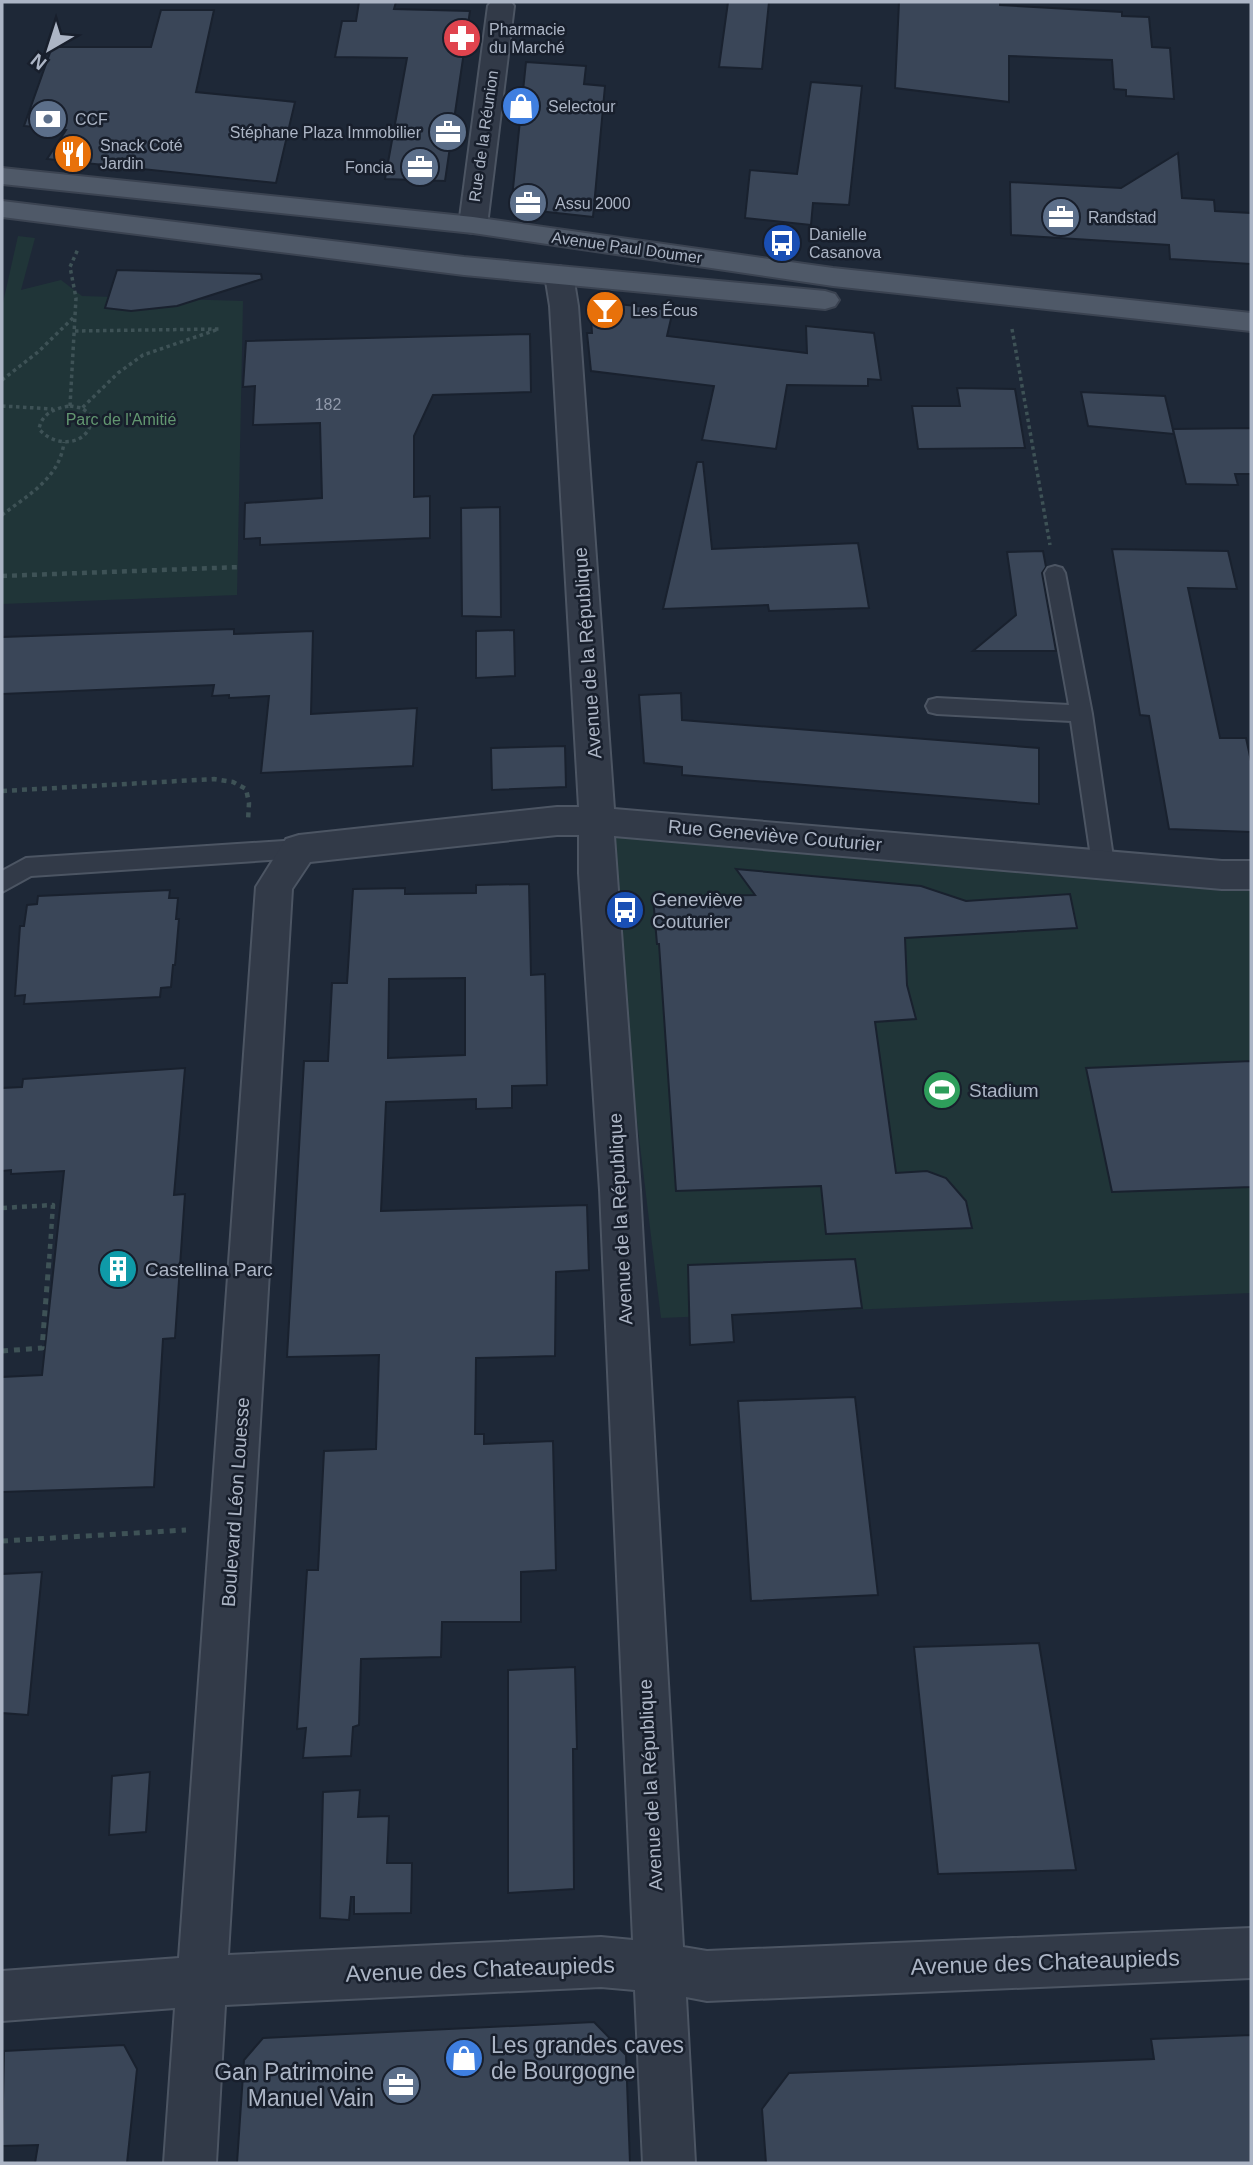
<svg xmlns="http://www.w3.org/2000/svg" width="1253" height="2165" font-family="Helvetica,sans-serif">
<rect width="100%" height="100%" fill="#1e2837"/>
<g fill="#203538">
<path d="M18,236l17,2 -14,52 40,-10 21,16 161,5 -6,294 -235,9v-297z"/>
<path d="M615,836l608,51 28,-1v407l-590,25 -56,-460 3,-13z"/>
</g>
<g fill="#3a4658" stroke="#19212e" stroke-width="2" fill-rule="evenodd">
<path d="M359,2h37l-2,7 76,2 -25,170 -60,-2 22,-121 -72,-1 7,-36h14z"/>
<path d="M728,2h41l-7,67 -43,-2z"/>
<path d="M899,2h101v3l122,7v4l27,1 3,30 18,1 4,51 -48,-3v-6l-12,-1 -2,-29 -55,-2 -48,-2v46l-114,-14z"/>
<path d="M161,10h53l-18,82 99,10 -19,81 -229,-24 19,-29 -42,-4 28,-79h99z"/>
<path d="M526,62l60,4 -2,18 21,2 -12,131 -82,-9z"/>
<path d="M811,82l51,4 -13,119 -36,-2 -2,22 -66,-7 5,-48 47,4z"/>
<path d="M1178,153l4,45 32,2 1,11 36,2v51l-81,-5 -1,-14 -158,-10 -1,-53 111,6z"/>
<path d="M117,270l144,4 1,5 -85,27 -46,5 -26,-3z"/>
<path d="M590,301l83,9 -6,26 140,17 -1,-27 68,7 7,47 -13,-1v7l-81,-1 -11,64 -74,-9 12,-54 -123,-15 -4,-38h5z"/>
<path d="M530,334l1,58 -98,3 -19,41v61l16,-1v42l-170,7v-7l-16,1 1,-36 77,-5 -2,-75 -67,2 2,-39 -12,1 3,-46z"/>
<path d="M957,388l58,1 10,59 -107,1 -6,-43h48z"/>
<path d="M1081,392l84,4 9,38 -86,-8z"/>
<path d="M1251,428v46h-16l3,11 -52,-1 -13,-55z"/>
<path d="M697,462h6l9,87 146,-6 11,65 -100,3 -1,-6 -105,4z"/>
<path d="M500,507l1,110 -39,-1 -1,-108z"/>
<path d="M1112,549l116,2 9,38 -49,-1 32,150h26l5,23v71l-82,-3 -20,-113 -9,-1z"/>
<path d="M1043,551l3,16 -4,6 14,78h-83l43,-36 -9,-63z"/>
<path d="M234,629v5l79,-3 -2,83 106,-6 -4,58 -152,7 8,-77 -40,2v-3l-17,1 2,-11 -212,9v-57z"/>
<path d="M514,630l1,46 -39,2v-47z"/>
<path d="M681,693l1,27 357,28v56l-357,-29v-8l-38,-4 -5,-68z"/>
<path d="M565,746l1,41 -74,3 -1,-42z"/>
<path d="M736,869l185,17 45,15 104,-7 7,34 -172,10 2,47 9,34 -41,3 21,151 31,-2 19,7 20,23 6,27 -146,6 -5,-48 -145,5 -17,-247h-2l-4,-47 102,-2z"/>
<path d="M529,884l2,91 14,-1 2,111 -35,1v22l-36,1v-10l-90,3 -5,109 206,-6 2,65 -33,2 -1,84 -79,2 -1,76h9v10l69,-3 3,129 -35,2v50h-79l-1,35 -80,2 -2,66 -6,2 -2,29 -48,2 3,-30 -9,1 10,-159h11l6,-119 52,-2 3,-94 -92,2 17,-296h24l4,-78h15l6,-94 52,-1v6l71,-1v-8zM465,978v77l-77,3 1,-79z"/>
<path d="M170,890l-1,8h9l-2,21h3l-4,46h-2l-2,22 -10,1 -1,9 -136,7 1,-9 -10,1 5,-70h4l3,-21 10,-1 1,-8z"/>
<path d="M1251,1061v126l-139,5 -26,-124z"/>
<path d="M185,1068l-11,127 11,-1 -10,144 -12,1 -9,148 -152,5v-115l40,-2 22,-204 -53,3v-4l-9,1v-83l20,-1 1,-8z"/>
<path d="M855,1259l7,49 -130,7 2,27 -44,3 -2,-80z"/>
<path d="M855,1397l23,198 -127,6 -13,-200z"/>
<path d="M42,1572l-14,143 -26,-2v-139z"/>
<path d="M1039,1643l37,227 -138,4 -24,-227z"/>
<path d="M575,1667l2,82h-4l1,140 -66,4v-223z"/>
<path d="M150,1772l-4,60 -37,3 3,-59z"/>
<path d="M360,1790l-2,27 31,-1 -2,47h25l-1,50 -57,1v-17h-3l-2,23 -29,-2 3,-126z"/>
<path d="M594,2022l32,33 4,108h-393l7,-103 19,-22z"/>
<path d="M1251,2035v128h-485l-4,-54 27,-36 365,-14 -3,-20z"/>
<path d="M124,2045l13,24 -10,94h-92l3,-18 -36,1 2,-95z"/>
</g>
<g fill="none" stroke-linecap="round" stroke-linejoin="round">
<defs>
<g id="lane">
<path d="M1055,566l7,2 3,5 27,141 22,150 -3,6 -8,3 -8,-3 -3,-6 -21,-143 -134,-7 -8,-2 -3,-6 3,-6 8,-2 132,7 -24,-132 3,-5z"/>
<path d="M299,840l8,3 3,6 -3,6 -8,3 -268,18 -29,16v-21l24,-13z"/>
</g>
<g id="street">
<path d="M491,2h20l3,4 -27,219 -4,6 -10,2 -10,-2 -4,-6 29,-219z"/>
<path d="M559,266l10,3 4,6 5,31 36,503 608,52h29v28h-29l-608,-53 26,354 43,757 24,4 544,-23v50l-544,23 -21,-4 9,166h-52l-8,-173 -34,-3 -376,18 -9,158h-52l11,-155 -173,13v-50l177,-13 77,-1071 30,-48 13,-4 258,-28h22l-29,-501 -5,-31 4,-6zM557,835h22v38l21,317 33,750 -32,-3 -373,18 64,-1066 18,-27z"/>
</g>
<g id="primary">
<path d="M2,168l471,49 360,51 418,45v18l-418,-45 -360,-53 -471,-49z"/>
<path d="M2,201l462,56 361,34 10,3 4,6 -4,6 -10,3 -361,-34 -462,-58z"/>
</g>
</defs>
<use href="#lane" stroke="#4c5563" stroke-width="4"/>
<use href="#street" stroke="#4c5563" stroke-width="4"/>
<use href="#primary" stroke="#3b4351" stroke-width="4"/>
<g stroke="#3e5256" stroke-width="3.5" stroke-dasharray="3.5 3.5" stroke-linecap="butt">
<path d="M1012,329l38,216"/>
<path d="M75,331l144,-2 -76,26 -25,18 -36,35"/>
<path d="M2,380l36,-28 37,-36"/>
<path d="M2,406l51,3"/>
<path d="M70,406l6,-108 -6,-31 8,-18"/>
<path d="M70,406l12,2 10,8c-1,30 -36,33 -53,13 3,-16 16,-21 31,-23z"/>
<path d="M2,515c26,-20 58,-37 62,-73"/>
</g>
<g stroke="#3e5256" stroke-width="4.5" stroke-dasharray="5 5" stroke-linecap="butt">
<path d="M2,576l239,-9"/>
<path d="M2,791l212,-12 19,3 13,7 3,14 -1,18"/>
<path d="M2,1208l51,-3 -4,57"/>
</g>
<g stroke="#3e5256" stroke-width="5" stroke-dasharray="6 6" stroke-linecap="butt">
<path d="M2,1351l40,-3 7,-88"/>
<path d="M2,1541l184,-11"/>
</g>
<use href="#lane" fill="#323a48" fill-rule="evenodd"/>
<use href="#street" fill="#323a48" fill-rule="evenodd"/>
<use href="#primary" fill="#4f5968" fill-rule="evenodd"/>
</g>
<defs>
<symbol id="pharmacy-disc" viewBox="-11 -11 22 22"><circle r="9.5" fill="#e0444e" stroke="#181f2c"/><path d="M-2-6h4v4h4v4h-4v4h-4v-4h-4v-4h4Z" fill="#fff"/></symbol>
<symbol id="shop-disc" viewBox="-11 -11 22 22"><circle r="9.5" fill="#3f7fe0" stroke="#181f2c"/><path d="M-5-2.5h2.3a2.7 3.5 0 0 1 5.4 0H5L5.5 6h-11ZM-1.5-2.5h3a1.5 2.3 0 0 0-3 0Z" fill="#fff"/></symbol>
<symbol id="bank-disc" viewBox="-11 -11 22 22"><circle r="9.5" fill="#5c6f8a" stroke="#181f2c"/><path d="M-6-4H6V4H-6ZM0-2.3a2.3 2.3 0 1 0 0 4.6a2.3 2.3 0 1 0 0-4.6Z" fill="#fff"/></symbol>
<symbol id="office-disc" viewBox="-11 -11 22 22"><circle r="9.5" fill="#5c6f8a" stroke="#181f2c"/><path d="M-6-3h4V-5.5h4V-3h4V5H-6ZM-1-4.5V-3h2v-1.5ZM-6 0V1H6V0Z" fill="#fff"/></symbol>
<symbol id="restaurant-disc" viewBox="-11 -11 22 22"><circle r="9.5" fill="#e8710a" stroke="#181f2c"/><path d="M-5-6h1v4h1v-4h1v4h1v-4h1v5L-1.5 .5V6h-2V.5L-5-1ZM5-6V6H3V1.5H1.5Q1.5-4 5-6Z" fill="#fff"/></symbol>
<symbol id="bus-disc" viewBox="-11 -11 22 22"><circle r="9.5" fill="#1a4fb4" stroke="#181f2c"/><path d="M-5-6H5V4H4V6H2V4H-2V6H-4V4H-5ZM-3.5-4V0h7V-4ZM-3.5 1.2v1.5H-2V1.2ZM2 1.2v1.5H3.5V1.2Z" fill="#fff"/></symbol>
<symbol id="bar-disc" viewBox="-11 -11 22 22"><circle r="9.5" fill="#e8710a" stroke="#181f2c"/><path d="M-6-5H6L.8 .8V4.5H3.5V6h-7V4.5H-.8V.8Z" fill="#fff"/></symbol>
<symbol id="stadium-disc" viewBox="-11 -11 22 22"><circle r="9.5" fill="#2e9e5b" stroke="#181f2c"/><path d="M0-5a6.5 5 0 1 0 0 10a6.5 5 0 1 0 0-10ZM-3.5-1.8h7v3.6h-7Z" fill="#fff"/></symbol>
<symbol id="building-disc" viewBox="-11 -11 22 22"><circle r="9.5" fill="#0f9aa8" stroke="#181f2c"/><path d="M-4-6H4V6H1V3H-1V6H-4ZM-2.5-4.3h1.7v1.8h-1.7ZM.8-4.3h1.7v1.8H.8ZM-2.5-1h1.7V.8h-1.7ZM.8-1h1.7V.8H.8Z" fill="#fff"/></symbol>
</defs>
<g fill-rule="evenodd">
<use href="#pharmacy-disc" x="440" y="16" width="44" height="44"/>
<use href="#shop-disc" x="499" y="84" width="44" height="44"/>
<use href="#bank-disc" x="26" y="97" width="44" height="44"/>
<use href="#office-disc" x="426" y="110" width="44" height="44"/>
<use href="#restaurant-disc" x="51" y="132" width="44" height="44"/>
<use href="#office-disc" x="398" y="145" width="44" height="44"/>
<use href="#office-disc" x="506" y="181" width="44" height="44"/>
<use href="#office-disc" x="1039" y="195" width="44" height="44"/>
<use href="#bus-disc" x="760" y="221" width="44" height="44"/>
<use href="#bar-disc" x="583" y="288" width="44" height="44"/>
<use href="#bus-disc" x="603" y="888" width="44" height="44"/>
<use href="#stadium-disc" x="920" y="1068" width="44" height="44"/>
<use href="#building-disc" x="96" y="1247" width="44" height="44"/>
<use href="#shop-disc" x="442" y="2036" width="44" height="44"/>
<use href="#office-disc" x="379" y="2063" width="44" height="44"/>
</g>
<g text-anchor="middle" stroke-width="5" stroke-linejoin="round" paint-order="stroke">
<g font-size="16" fill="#acb5c5" stroke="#181f2c" text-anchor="start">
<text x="489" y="35">Pharmacie<tspan x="489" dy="18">du Marché</tspan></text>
<text x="548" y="112">Selectour</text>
<text x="75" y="125">CCF</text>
<text x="421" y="138" text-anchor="end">Stéphane Plaza Immobilier</text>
<text x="100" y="151">Snack Coté<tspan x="100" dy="18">Jardin</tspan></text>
<text x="393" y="173" text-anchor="end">Foncia</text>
<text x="555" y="209">Assu 2000</text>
<text x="1088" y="223">Randstad</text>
<text x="809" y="240">Danielle<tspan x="809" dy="18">Casanova</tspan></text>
<text x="632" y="316">Les Écus</text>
</g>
<g font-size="16" fill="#acb5c5" stroke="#181f2c">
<text transform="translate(483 136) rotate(-82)" y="6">Rue de la Réunion</text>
<text transform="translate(627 247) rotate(8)" y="6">Avenue Paul Doumer</text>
</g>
<g font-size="16" fill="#9099aa">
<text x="328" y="410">182</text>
</g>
<g font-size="16" fill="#629670" stroke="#181f2c">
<text x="121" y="425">Parc de l'Amitié</text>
</g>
<g font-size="19" fill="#acb5c5" stroke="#181f2c">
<text transform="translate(587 653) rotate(-94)" y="7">Avenue de la République</text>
<text transform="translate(775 835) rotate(5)" y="7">Rue Geneviève Couturier</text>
<text transform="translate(620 1219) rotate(-93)" y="7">Avenue de la République</text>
<text transform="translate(235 1502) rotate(-86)" y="7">Boulevard Léon Louesse</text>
<text transform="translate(650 1785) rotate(-93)" y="7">Avenue de la République</text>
</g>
<g font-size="19" fill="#acb5c5" stroke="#181f2c" text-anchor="start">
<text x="652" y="906">Geneviève<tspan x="652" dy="22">Couturier</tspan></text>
<text x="969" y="1097">Stadium</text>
<text x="145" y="1276">Castellina Parc</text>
</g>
<g font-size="23" fill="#acb5c5" stroke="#181f2c">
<text transform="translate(1045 1962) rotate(-2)" y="8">Avenue des Chateaupieds</text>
<text transform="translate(480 1969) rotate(-2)" y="8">Avenue des Chateaupieds</text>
</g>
<g font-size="23" fill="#acb5c5" stroke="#181f2c" text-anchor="start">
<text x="491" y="2053">Les grandes caves<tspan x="491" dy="26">de Bourgogne</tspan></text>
<text x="374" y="2080" text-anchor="end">Gan Patrimoine<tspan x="374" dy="26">Manuel Vain</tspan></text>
</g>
</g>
<rect width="1253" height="2165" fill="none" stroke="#acb5c5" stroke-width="7"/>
<g transform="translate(49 49) rotate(219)" stroke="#181f2c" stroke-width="5" paint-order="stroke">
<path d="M0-5L12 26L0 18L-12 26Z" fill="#acb5c5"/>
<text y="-10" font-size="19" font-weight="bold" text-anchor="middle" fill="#acb5c5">N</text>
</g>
</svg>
